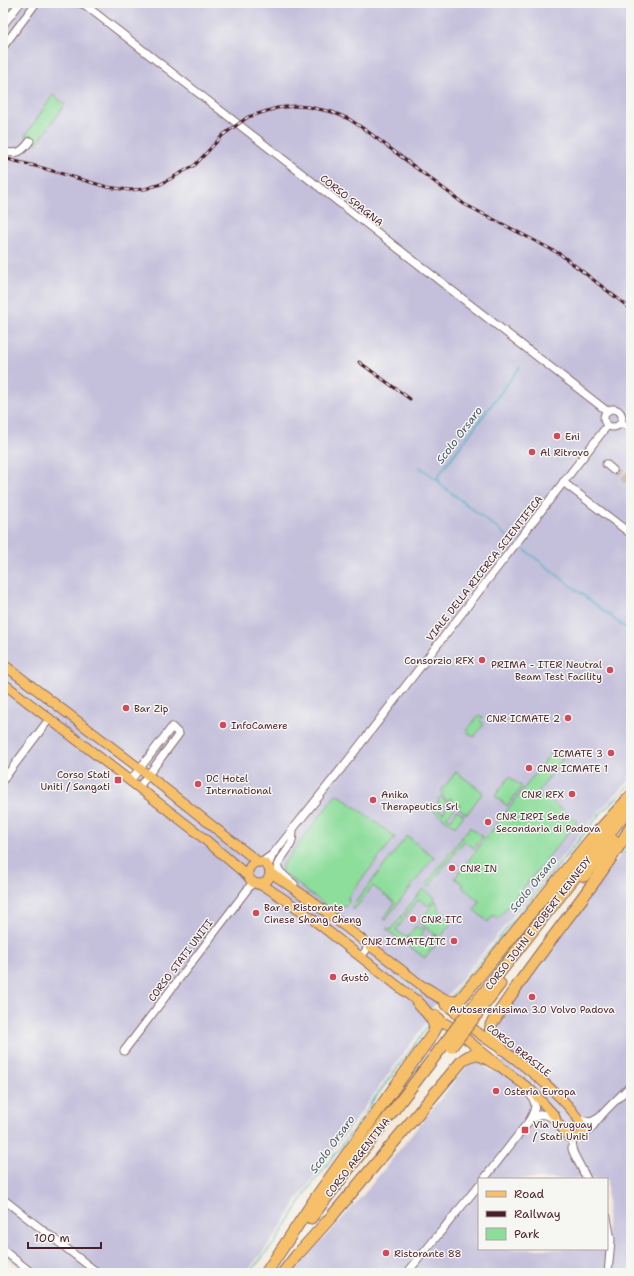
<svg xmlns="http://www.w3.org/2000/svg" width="634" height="1276" font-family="'Shantell Sans',sans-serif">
<rect width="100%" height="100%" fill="#f6f6f2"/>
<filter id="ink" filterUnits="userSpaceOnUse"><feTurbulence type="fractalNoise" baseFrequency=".025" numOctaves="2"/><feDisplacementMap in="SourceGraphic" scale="8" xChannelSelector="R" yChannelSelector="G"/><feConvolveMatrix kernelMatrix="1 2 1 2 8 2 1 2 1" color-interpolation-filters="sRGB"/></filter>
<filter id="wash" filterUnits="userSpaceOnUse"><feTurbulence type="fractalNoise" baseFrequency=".012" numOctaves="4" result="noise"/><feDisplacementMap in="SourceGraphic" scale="16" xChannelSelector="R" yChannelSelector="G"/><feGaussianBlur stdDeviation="0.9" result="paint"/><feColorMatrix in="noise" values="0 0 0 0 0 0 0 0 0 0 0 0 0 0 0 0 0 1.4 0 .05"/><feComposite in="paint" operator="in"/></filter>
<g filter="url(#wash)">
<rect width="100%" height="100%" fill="#f5eada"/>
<g fill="#c4c0db" fill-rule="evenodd">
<path d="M3,3h628v776l-35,36 -146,178 -16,12 -8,13 2,2 -130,179 -23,38 -29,36h-228l4,-4 -19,-16z"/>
<path d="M631,840v433h-336l12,-18 25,-25 32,-36 105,-131 2,2 7,-4 14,11 4,-3 14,-18 -13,-12 -2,-12zM479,1179h128v70h-128z"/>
</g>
<g fill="#8ddd9b" stroke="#6c7e63">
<path d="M53,95l12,9 -28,40 -12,-8z"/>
<path d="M479,715l4,3 -3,3 4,3 -10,13 -8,-6z"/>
<path d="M556,752l5,4 1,4 -26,35 3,3 3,-4 35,28 -79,97 -5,-4 -5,7 -14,-12 6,-8 -18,-15 2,-2 -9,-7 96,-125 2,2z"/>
<path d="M456,772l27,20 -16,22 -9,-6 2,-2 -1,-2 -2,3 -7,-5 2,-3 -2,-1 -2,3 -7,-6 2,-2 -2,-2z"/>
<path d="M509,777l13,10 -15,19 -12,-10z"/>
<path d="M336,795l1,1 2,-1 56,42 -47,60 1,5 -4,5 -1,-1 -6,9 -56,-43v-6z"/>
<path d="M440,797l7,5 -2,3 -1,-1 -5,7 4,2 6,-10 6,5 -8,9 4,3 6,-10 7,5 -9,12 -24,-19 2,-2 2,1 4,-6 -1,-1z"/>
<path d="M470,827l13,10 -9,11 -10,-7 -35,46 -3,-2z"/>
<path d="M407,836l27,21 -49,63 -2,-1 12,-16 -22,-17 -19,24 -3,-2z"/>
<path d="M423,889l12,9 -6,8 -10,-7 -11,14 -3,-2z"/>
<path d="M436,900l2,10 14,12 -12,16 -21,-16z"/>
<path d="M404,913l3,2 -11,15 11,8 9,-12 4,3 2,-2 3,2 -4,6 8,6 5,-6 5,6 -14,17 -39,-29 2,-1 3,2z"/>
</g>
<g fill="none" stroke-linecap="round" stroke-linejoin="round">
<g stroke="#45b3c1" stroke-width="1.5">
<path d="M420,467l19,14"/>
<path d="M507,536l-67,-52 -2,-8 82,-109"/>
<path d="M525,550l106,82"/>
<path d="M451,997l149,-183 31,-30"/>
<path d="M249,1273l28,-33 32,-52 53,-69 9,-16 58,-78"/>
</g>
</g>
</g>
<g filter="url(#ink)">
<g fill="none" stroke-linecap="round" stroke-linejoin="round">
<path stroke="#d3c1b7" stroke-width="7" stroke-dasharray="7 3.5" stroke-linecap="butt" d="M613,470l18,14"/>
<defs>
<g id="minor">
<path d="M79,3l6,2 522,406"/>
<path d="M3,25l17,-22"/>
<path d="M3,47l33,-44"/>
<path d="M3,152c15,2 18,1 27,-11"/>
<circle cx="613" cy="418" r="9"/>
<path d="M621,423l10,5"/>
<path d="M606,464l7,6"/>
<path d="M563,482l68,52"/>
<path d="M3,780l47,-62"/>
<path d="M130,781l42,-54 7,7 -40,53"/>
<path d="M293,828c0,5 0,12 -2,16 -13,23 -23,19 3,40"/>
<path d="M262,862l11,-8"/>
<path d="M268,866l5,-12 76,-95 258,-333"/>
<path d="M361,957l8,-11"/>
<path d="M124,1051l129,-169"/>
<path d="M531,1120l10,-6 8,2 6,4"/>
<path d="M579,1120l12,2 9,-5"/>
<path d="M580,1136c10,-3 14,-12 20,-19 9,-11 21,-21 31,-32"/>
<path d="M573,1139l-1,10 2,5 13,25"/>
<path d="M484,1179l45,-58c7,-12 9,-18 -1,-29"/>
<path d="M3,1199l95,74"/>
<path d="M607,1217l4,23 -3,33"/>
<path d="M3,1250l29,23"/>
<path d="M407,1273l72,-88"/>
</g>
<g id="major">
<path d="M3,664l136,104 118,93"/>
<path d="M3,683l192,148 53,45"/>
<circle cx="259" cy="873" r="11"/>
<path d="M270,872l43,30 112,86 4,4"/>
<path d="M258,884l11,5 37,25 116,91"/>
<path d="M436,1015l5,6 11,6 46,38 33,25 23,25 3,7 12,15 4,2 7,-3 3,-3c0,-24 -62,-69 -81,-84 -14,-8 -28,-19 -41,-30 -7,-6 -6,-11 -16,-14"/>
</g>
<g id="highway">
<path d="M584,876l29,-36"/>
<path d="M425,988c11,6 20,15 33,14"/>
<path d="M417,1001c7,11 16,14 18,28"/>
<path d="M450,1007l8,-5 134,-164 39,-42"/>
<path d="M467,1014l159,-202"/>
<path d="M473,1019l27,-35"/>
<path d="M502,1049l-12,-15 1,-9c43,-69 98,-129 140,-198"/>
<path d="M311,1218l134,-175"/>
<path d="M266,1273l51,-77 115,-161 5,-9 2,-7"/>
<path d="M283,1273l13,-17 36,-40 130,-155c14,-13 22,-3 36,4"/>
</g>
</defs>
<use href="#minor" stroke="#866668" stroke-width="9"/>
<use href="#major" stroke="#866668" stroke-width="11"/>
<use href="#highway" stroke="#866668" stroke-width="13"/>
<use href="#minor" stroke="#fff" stroke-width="7"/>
<use href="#major" stroke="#f6c06b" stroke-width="9"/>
<use href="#highway" stroke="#f6c06b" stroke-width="11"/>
<defs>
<g id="rail">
<path d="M3,158l36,9 68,20 22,3 16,-1 16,-5 34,-19 28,-30 25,-18 29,-9 18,-2 14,1 23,5 17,7 18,12 97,73 96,50 71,55"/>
<path d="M359,362l51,37"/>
</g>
</defs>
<use href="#rail" stroke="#4a1f2b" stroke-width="3"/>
<use href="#rail" stroke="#f6f6f2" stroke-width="1.5" stroke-dasharray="4.5" stroke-linecap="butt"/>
<defs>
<g id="highway-bridge">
<path d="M445,1043l22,-29"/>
<path d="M451,1047l22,-28"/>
</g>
</defs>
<use href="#highway-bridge" stroke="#866668" stroke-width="13" stroke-linecap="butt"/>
<use href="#highway-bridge" stroke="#f6c06b" stroke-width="11"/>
</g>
</g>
<g fill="#d1495b" stroke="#f6f6f2" stroke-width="1.5">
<circle cx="557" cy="436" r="4"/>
<circle cx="532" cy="452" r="4"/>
<circle cx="482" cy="660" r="4"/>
<circle cx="610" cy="670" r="4"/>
<circle cx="126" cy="708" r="4"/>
<circle cx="568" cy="718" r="4"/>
<circle cx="223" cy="725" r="4"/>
<circle cx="611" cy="753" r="4"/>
<circle cx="529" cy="768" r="4"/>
<rect x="114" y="776" width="8" height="8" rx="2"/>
<circle cx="198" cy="784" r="4"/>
<circle cx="572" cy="794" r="4"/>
<circle cx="373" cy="800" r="4"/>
<circle cx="488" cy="822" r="4"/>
<circle cx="452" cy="868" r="4"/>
<circle cx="256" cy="913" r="4"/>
<circle cx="413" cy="919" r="4"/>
<circle cx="454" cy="941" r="4"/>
<circle cx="333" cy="977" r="4"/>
<circle cx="532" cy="997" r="4"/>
<circle cx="496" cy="1091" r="4"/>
<rect x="521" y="1126" width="8" height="8" rx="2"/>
<circle cx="386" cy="1253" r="4"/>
</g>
<g text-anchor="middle" stroke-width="3" stroke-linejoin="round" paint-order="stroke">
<g font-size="10" fill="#4a1f2b" stroke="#f6f6f2">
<text transform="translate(352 200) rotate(38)" y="4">CORSO SPAGNA</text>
<text transform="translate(484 568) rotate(-52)" y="4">VIALE DELLA RICERCA SCIENTIFICA</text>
<text transform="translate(538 923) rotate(-52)" y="4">CORSO JOHN E ROBERT KENNEDY</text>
<text transform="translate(180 960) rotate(-53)" y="4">CORSO STATI UNITI</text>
<text transform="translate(519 1050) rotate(38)" y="4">CORSO BRASILE</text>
<text transform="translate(357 1157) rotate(-52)" y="4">CORSO ARGENTINA</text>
</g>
<g font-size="10" fill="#4a1f2b" stroke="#f6f6f2" text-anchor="start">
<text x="565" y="440">Eni</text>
<text x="540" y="456">Al Ritrovo</text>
<text x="474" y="664" text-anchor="end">Consorzio RFX</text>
<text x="602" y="668" text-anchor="end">PRIMA - ITER Neutral<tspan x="602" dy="12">Beam Test Facility</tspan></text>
<text x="134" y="712">Bar Zip</text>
<text x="560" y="722" text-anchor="end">CNR ICMATE 2</text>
<text x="231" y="729">InfoCamere</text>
<text x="603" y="757" text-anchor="end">ICMATE 3</text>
<text x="537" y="772">CNR ICMATE 1</text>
<text x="110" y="778" text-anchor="end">Corso Stati<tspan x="110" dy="12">Uniti / Sangati</tspan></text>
<text x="206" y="782">DC Hotel<tspan x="206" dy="12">International</tspan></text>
<text x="381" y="798">Anika<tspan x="381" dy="12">Therapeutics Srl</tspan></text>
<text x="564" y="798" text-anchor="end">CNR RFX</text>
<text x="496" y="820">CNR IRPI Sede<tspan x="496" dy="12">Secondaria di Padova</tspan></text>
<text x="460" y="872">CNR IN</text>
<text x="264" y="911">Bar e Ristorante<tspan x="264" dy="12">Cinese Shang Cheng</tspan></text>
<text x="421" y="923">CNR ITC</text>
<text x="446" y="945" text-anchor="end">CNR ICMATE/ITC</text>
<text x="341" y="981">Gustò</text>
<text x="532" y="1013" text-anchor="middle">Autoserenissima 3.0 Volvo Padova</text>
<text x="504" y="1095">Osteria Europa</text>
<text x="533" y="1128">Via Uruguay<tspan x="533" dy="12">/ Stati Uniti</tspan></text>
<text x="394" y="1257">Ristorante 88</text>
</g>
<g font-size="11" font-style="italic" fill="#485a67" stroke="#f6f6f2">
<text transform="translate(459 435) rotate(-53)" y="4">Scolo Orsaro</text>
<text transform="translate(533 884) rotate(-51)" y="4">Scolo Orsaro</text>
<text transform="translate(332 1144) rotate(-54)" y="4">Scolo Orsaro</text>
</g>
</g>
<rect width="634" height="1276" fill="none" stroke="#f6f6f2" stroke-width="16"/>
<rect x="478" y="1178" width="130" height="72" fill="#f6f6f2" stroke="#b1a0a2"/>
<rect x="486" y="1191" width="20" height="6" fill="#f6c06b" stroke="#b1a0a2"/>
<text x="514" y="1198" font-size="12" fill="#4a1f2b">Road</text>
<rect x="486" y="1211" width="20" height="6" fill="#4a1f2b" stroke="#b1a0a2"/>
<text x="514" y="1218" font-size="12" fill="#4a1f2b">Railway</text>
<rect x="486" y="1228" width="20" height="12" fill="#8ddd9b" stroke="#b1a0a2"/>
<text x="514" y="1238" font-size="12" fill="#4a1f2b">Park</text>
<path d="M28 1242v6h73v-6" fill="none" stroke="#4a1f2b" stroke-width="2"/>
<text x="34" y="1242" font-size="12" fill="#4a1f2b" stroke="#f6f6f2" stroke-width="3" paint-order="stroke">100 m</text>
</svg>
